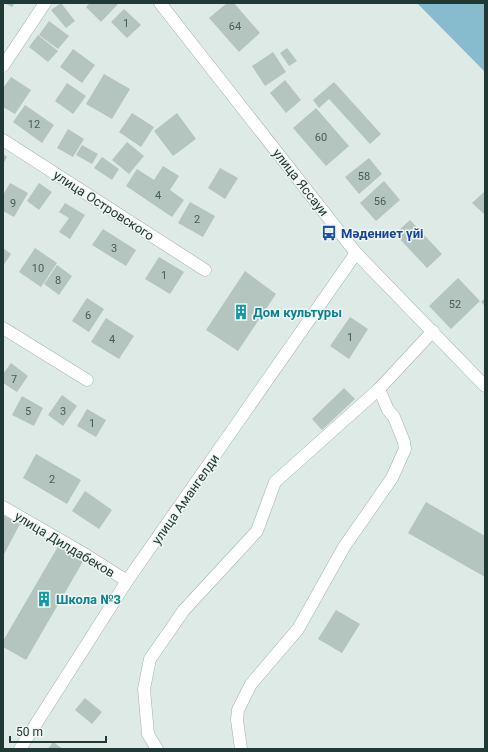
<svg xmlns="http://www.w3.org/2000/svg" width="488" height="752" font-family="Roboto,sans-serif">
<rect width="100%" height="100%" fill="#deeae6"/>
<path fill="#87bbce" d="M417,3h68v69z"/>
<g fill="#b4c4bf">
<path d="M4,3h11l-3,4z"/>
<path d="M61,3l14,18 -9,7 -15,-18z"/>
<path d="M90,3h29l-18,19 -15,-15z"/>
<path d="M227,3h7l26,30 -21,19 -30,-34z"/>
<path d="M124,9l17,16 -14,13 -16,-16z"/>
<path d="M49,21l20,15 -11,13 -19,-14z"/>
<path d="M38,35l20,16 -10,11 -19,-15z"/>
<path d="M287,48l10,13 -8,5 -9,-13z"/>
<path d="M73,49l22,16 -13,18 -22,-16z"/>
<path d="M273,52l13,20 -21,14 -13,-20z"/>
<path d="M104,74l26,15 -18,30 -26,-15z"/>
<path d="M11,77l20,13 -16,24 -12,-7v-19z"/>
<path d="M285,80l16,20 -15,13 -16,-20z"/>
<path d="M334,82l47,52 -11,10 -41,-45 -10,9 -6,-8z"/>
<path d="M67,83l19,13 -13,18 -18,-13z"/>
<path d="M25,105l29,20 -12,18 -29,-21z"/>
<path d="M316,108l33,38 -23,20 -33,-38z"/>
<path d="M132,113l22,14 -13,20 -22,-15z"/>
<path d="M177,113l19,26 -23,17 -19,-25z"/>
<path d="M68,129l16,10 -11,18 -16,-9z"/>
<path d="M127,142l17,14 -15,18 -17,-14z"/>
<path d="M82,145l16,9 -6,10 -16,-9z"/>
<path d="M3,154l4,3 -4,7z"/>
<path d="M102,157l17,12 -7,11 -18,-12z"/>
<path d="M369,158l13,16 -23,20 -14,-17z"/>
<path d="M163,166l16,10 -9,14 14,10 -12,17 -46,-31 11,-17 17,11z"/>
<path d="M220,168l18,10 -13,21 -17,-11z"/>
<path d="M384,181l16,19 -24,21 -16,-18z"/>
<path d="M10,183l18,10 -14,24 -11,-6v-16z"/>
<path d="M39,183l13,9 -13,18 -12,-9z"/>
<path d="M485,191v24l-13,-12z"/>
<path d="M190,202l25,14 -12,21 -25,-14z"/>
<path d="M65,203l20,12 -15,24 -11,-7 10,-14 -10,-6z"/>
<path d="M410,220l32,34 -15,14 -32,-34z"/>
<path d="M103,229l33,21 -10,16 -34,-21z"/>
<path d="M3,248l8,6 -8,12z"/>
<path d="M35,248l22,15 -16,24 -22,-15z"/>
<path d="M159,257l25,15 -14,22 -25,-15z"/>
<path d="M57,265l15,11 -13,19 -15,-11z"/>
<path d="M245,271l31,23 -38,57 -32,-21z"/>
<path d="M458,278l22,23 -29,28 -22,-23z"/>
<path d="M87,298l17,11 -15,23 -17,-11z"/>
<path d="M485,298v8l-4,-4z"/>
<path d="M350,317l18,12 -19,30 -19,-13z"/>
<path d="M106,318l28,18 -15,23 -28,-17z"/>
<path d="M11,363l17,13 -11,16 -14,-9v-9z"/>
<path d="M344,388l11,11 -33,31 -10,-11z"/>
<path d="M62,395l15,11 -14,20 -15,-11z"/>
<path d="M22,396l21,12 -9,18 -22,-11z"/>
<path d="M87,409l19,11 -10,17 -19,-11z"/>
<path d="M36,454l45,26 -14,24 -44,-26z"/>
<path d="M85,491l27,19 -13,19 -27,-18z"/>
<path d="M426,502l59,34v41l-77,-44z"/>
<path d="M3,515l17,9 -17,32z"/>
<path d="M60,543l25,15 -59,102 -23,-13v-6z"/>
<path d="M336,610l24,14 -18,29 -24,-14z"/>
<path d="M85,698l17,14 -10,12 -17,-14z"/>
<path d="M53,742l10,7h-15z"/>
</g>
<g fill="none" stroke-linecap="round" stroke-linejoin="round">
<defs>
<g id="minor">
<path d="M160,3l196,250 129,133"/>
<path d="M3,66l42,-63"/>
<path d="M3,140l202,130"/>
<path d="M3,328l84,52"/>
<path d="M3,507l83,48 41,26"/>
<path d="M20,749l107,-168 229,-328"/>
<path d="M157,749l-9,-15 -4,-45 6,-30 34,-49 73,-79 18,-49 104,-93"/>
<path d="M241,749l-4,-29 1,-10 13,-26 47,-55 46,-82 48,-69 13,-29 -1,-7 -10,-25 -6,-7 -9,-21 54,-58"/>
</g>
</defs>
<use href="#minor" stroke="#a1b1ad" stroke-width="13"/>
<use href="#minor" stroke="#fff" stroke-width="12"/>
</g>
<defs>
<symbol id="bus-bare" viewBox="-9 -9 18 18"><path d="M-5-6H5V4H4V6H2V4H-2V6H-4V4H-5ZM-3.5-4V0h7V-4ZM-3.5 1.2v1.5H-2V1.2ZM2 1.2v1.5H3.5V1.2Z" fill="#1a4fb4" stroke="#eff6f3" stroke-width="2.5" paint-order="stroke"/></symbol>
<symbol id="building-bare" viewBox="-9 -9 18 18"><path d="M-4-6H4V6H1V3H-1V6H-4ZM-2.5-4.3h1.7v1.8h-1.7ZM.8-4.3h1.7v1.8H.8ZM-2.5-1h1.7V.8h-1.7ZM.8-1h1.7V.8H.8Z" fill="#0f9aa8" stroke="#eff6f3" stroke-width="2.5" paint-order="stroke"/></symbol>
</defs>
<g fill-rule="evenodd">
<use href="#bus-bare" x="318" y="222" width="22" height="22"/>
<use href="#building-bare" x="230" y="301" width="22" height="22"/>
<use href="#building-bare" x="33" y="588" width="22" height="22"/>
</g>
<g text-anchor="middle" stroke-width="3" stroke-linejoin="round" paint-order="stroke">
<g font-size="11" fill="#455c58">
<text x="126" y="27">1</text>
<text x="235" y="30">64</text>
<text x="34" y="128">12</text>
<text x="321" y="141">60</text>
<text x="364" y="180">58</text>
<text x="158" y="199">4</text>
<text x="380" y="205">56</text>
<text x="13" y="207">9</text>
<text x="197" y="223">2</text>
<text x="114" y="252">3</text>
<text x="38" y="272">10</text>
<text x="164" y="279">1</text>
<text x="58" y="284">8</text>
<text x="455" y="308">52</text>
<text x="88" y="319">6</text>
<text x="350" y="341">1</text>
<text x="112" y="343">4</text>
<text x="14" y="383">7</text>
<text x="28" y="415">5</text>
<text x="63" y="415">3</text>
<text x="92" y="427">1</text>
<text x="52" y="483">2</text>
</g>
<g font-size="13" fill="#203935" stroke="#eff6f3">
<text transform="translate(301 182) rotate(52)" y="5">улица Яссауи</text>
<text transform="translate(104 205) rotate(33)" y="5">улица Островского</text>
<text transform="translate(185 499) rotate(-55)" y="5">улица Амангелди</text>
<text transform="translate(65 544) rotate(31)" y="5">улица Дилдабеков</text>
</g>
<g font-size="13" font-weight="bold" fill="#164399" stroke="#eff6f3" text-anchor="start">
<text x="341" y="238">Мәдениет үйі</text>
</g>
<g font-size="13" font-weight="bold" fill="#0d838f" stroke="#eff6f3" text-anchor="start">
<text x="253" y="317">Дом культуры</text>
<text x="56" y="604">Школа №3</text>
</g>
</g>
<rect width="488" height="752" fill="none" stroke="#203935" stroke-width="8"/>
<path d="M10 736v6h96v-6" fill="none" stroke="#203935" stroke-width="2"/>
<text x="16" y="736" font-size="12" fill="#203935" stroke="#eff6f3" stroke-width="3" paint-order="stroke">50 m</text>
</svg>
